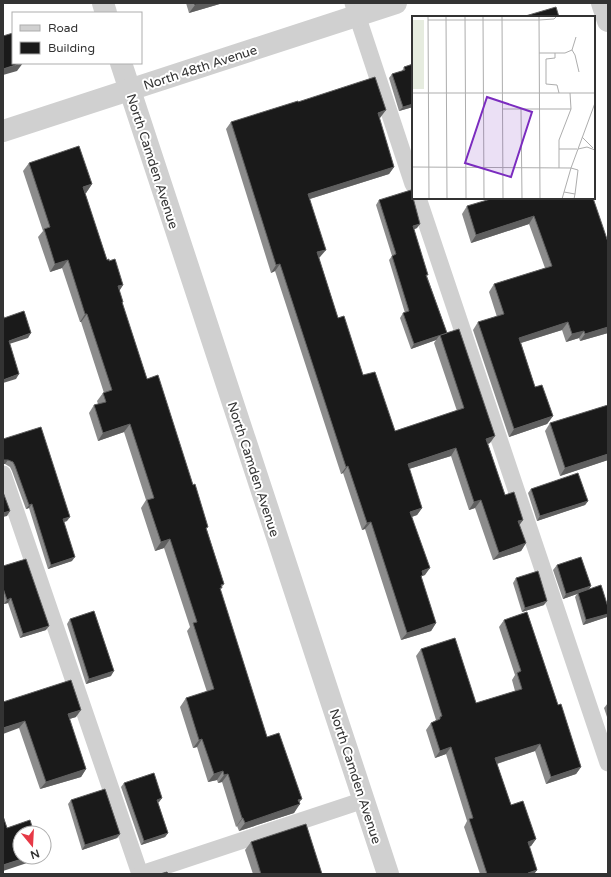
<svg xmlns="http://www.w3.org/2000/svg" width="611" height="877" font-family="'Varela Round',sans-serif">
<rect width="100%" height="100%" fill="#fff"/>
<g fill="none" stroke-linecap="round" stroke-linejoin="round">
<g stroke="#d0d0d0" stroke-width="17">
<path d="M353,3l60,181"/>
<path d="M418,198l190,565"/>
<path d="M3,474l137,400"/>
<path d="M141,874l223,-74"/>
</g>
<g stroke="#d0d0d0" stroke-width="22">
<path d="M103,3l3,10"/>
<path d="M602,3l6,18"/>
<path d="M121,63l267,811"/>
<path d="M3,131l393,-128"/>
</g>
</g>
<g fill="#8c8c8c">
<path d="M186,3h37l-34,10z"/>
<path d="M413,64v43l-14,4 -10,-33 3,-4 10,-3 2,-4z"/>
<path d="M298,102l82,16h-1l15,49 -5,7 -79,25 10,58 -1,1 19,60 25,57 32,56 62,-20 -23,-68 2,-3 -25,9 -11,-31 3,-5h2l-16,-53 3,-4 -16,-51 3,-5 38,28 -3,1 13,47 20,57 43,110 -2,1 17,51 18,25 -4,5 7,18 -5,8 -28,9 -18,-52 -6,2 -18,-54 -42,13 13,39 -5,7 -5,2 13,58 -3,1 -1,2 15,45 -5,8 -30,9 -36,-111 -3,1 -19,-57 -2,1 -66,-203 -4,2 -45,-144 5,-7z"/>
<path d="M29,163l63,21 -6,9h-1l22,67 16,25 -4,6 4,11 -1,1 25,76 60,151 17,54 -4,6 47,147 32,66 -5,10 -55,18 -2,-5 -1,1 -14,-45 -4,1 -1,-3 -9,2 -11,-35 -4,1 -13,-41 6,-9 21,-6 -20,-61 3,-4 -26,-79 -9,3 -14,-43 5,-8 -22,-68 -26,9 -9,-28 5,-8 4,-1 -1,-3 6,-8h1l-23,-71h-1l-18,-54 -12,4 -12,-35 5,-6 -20,-60z"/>
<path d="M593,198l15,135 -28,8 -1,-3 -13,4 -4,-12 -41,13 14,44 18,29 -6,8 -38,13 -36,-107 5,-8 19,-5 -8,-25 5,-8 51,-16 -16,-44 -58,19 -9,-29 5,-8z"/>
<path d="M608,405v55l-48,16 -15,-45 5,-8z"/>
<path d="M3,439l64,82 -3,1 8,39 -24,8 -19,-61 -3,1 -14,-38 -2,-4 -5,-3h-2z"/>
<path d="M531,489l57,12 -3,4 -48,16 -9,-28z"/>
<path d="M557,565l32,24 19,18v9l-1,1 -24,8 -8,-28 2,-3 -14,5 -10,-29z"/>
<path d="M3,566l43,64 -26,8 -12,-35 -4,1 -1,-2z"/>
<path d="M516,578l28,27 -22,7 -9,-29z"/>
<path d="M70,619l41,57 -25,8 -19,-60z"/>
<path d="M504,620l54,85 23,62 -5,7 -30,10 -11,-33 -38,13 14,41 25,34 -5,7 -2,1 8,23 -3,4h-54l-16,-47 3,-6 -21,-67 -11,4 -9,-28 5,-7 5,-3 -20,-64 5,-7 55,54 39,-12 -3,-11 3,-5 -16,-48z"/>
<path d="M3,702l73,15 -7,2 17,50 -5,8 -41,12 -21,-61z"/>
<path d="M608,703v17l-4,-12z"/>
<path d="M124,783l38,15 -4,5 10,30 -3,4 -24,8 -20,-58z"/>
<path d="M71,800l49,34 -3,4 -35,12 -14,-46z"/>
<path d="M251,842l71,32h-69l-8,-24z"/>
</g>
<g fill="#5f5f5f">
<path d="M202,3h21l-34,10 6,-8z"/>
<path d="M23,63l-6,8 -14,4v-6z"/>
<path d="M413,104v3l-14,4 4,-4z"/>
<path d="M386,110l-6,8 -7,2 5,-7z"/>
<path d="M394,167l-5,7 -86,27 5,-7z"/>
<path d="M92,184l-6,9 -9,2 6,-8z"/>
<path d="M534,216l-5,8 -58,19 5,-8z"/>
<path d="M420,224l-3,4 -7,3 3,-5z"/>
<path d="M326,250l-6,7 -8,3 5,-8z"/>
<path d="M68,260l-6,8 -12,4 5,-8z"/>
<path d="M280,264l-5,7 -4,2 5,-8z"/>
<path d="M123,285l-5,8v-7z"/>
<path d="M85,314h2l-6,8h-1z"/>
<path d="M568,322l-6,8 -48,15 5,-7z"/>
<path d="M608,327v6l-28,8 5,-7z"/>
<path d="M584,331l-5,7 -13,4 6,-8z"/>
<path d="M31,333l-3,5 -22,7 3,-4z"/>
<path d="M439,336l-3,4 -25,9 3,-5z"/>
<path d="M19,374l-3,5 -13,4v-3z"/>
<path d="M553,416l-6,8 -38,13 5,-8z"/>
<path d="M130,424l-6,8 -26,9 5,-8z"/>
<path d="M495,436l-5,7 -9,3 5,-7z"/>
<path d="M456,448l-5,8 -49,15 6,-7z"/>
<path d="M608,454v6l-48,16 5,-8z"/>
<path d="M3,460h5l-3,4h-2z"/>
<path d="M348,466l-5,7 -2,1 5,-7z"/>
<path d="M481,500l-6,8 -6,2 5,-8z"/>
<path d="M588,501l-3,4 -48,16 3,-5z"/>
<path d="M32,504l-3,4 -3,1 3,-4z"/>
<path d="M422,508l-5,7 -12,4 5,-7z"/>
<path d="M10,511l-3,5 -4,1v-4z"/>
<path d="M70,517l-3,4 -7,2 3,-4z"/>
<path d="M523,520l-5,7v-6z"/>
<path d="M371,522l-6,7 -3,1 5,-7z"/>
<path d="M170,539l-6,9 -9,3 6,-9z"/>
<path d="M526,543l-5,8 -28,9 6,-7z"/>
<path d="M75,557l-3,4 -24,8 3,-4z"/>
<path d="M430,568l-5,7 -3,1 -4,6 4,-11z"/>
<path d="M591,586l-3,5 -10,2 -1,1 -14,5 3,-5z"/>
<path d="M11,598l-3,5 -4,1 3,-4z"/>
<path d="M547,601l-3,4 -22,7 3,-4z"/>
<path d="M608,614v2l-1,1 -24,8 3,-5z"/>
<path d="M436,623l-5,8 -30,9 6,-7z"/>
<path d="M49,626l-3,4 -26,8 3,-4z"/>
<path d="M114,671l-3,5 -25,8 3,-5z"/>
<path d="M81,710l-5,7 -13,4 5,-7z"/>
<path d="M25,721l-6,7 -16,6v-6z"/>
<path d="M202,739l-5,8 -4,1 6,-8z"/>
<path d="M540,744l-5,7 -45,15 5,-8z"/>
<path d="M451,747l-5,7 -11,4 5,-7z"/>
<path d="M581,767l-5,7 -30,10 5,-7z"/>
<path d="M86,769l-5,8 -41,12 6,-7z"/>
<path d="M223,771l-6,9 -9,2 6,-8z"/>
<path d="M228,774l-6,8 -4,1 6,-8z"/>
<path d="M162,798l-3,4 -5,2 3,-4z"/>
<path d="M302,799l-5,6 3,-1 -6,9 -55,18 6,-8z"/>
<path d="M242,818h1l-6,8 -1,1z"/>
<path d="M168,833l-3,4 -24,8 3,-4z"/>
<path d="M120,834l-3,4 -35,12 3,-5z"/>
<path d="M536,839l-5,7 -8,3 5,-7z"/>
<path d="M28,857h10l-2,3 -33,11v-6z"/>
<path d="M537,870l-3,4h-7l1,-1z"/>
</g>
<g fill="#1a1a1a" stroke="#5f5f5f">
<path d="M194,3h8l-7,2z"/>
<path d="M556,7l3,10h-37z"/>
<path d="M13,33v30h9l-19,6v-33z"/>
<path d="M413,64v40l-10,3 -11,-33 13,-4 -1,-3z"/>
<path d="M375,77l11,33 -8,3 16,54 -86,27 18,56 -9,2 21,66 6,-2 19,59 12,-3 20,59 69,-23 -24,-73 19,-6 36,107 -9,3 19,56 9,-3 9,28 -5,1 8,22 -27,10 -18,-53 -7,2 -18,-54 -48,16 14,44 -12,4 20,56 -8,3 1,4 -2,1 15,47 -29,10 -36,-111 -4,1 -19,-57 -2,1 -66,-203 -4,1 -45,-143 67,-21v1z"/>
<path d="M79,146l13,38 -9,3 24,73 2,-1v2l6,-2 8,26 -5,1 5,16h-1l25,77 11,-4 35,110 2,-1 13,43 -2,1 18,56 -3,1 1,3h-2l47,149 12,-4 23,66 -4,1 2,4 -55,19 -2,-5h-1l-14,-44 -4,1 -1,-4 -9,3 -12,-35 -3,1 -13,-42 28,-9 -21,-66 4,-1 -27,-83 -9,3 -14,-42 7,-2 -24,-74 -27,9 -9,-28 12,-3 -3,-9 9,-3 -25,-76h-2l-17,-54 -13,4 -11,-35 6,-2 -21,-64z"/>
<path d="M411,190l9,34 -7,2 15,49h-2l21,58 -33,11 -11,-31 6,-2 -17,-55 4,-2 -17,-54z"/>
<path d="M494,198h99l15,44v85l-23,7 -1,-3 -12,3 -4,-12 -49,16 16,49 7,-2 11,31 -39,13 -36,-107 26,-8 -10,-30 58,-18 -18,-50 -58,19 -9,-29z"/>
<path d="M24,311l7,22 -22,8 10,33 -16,6v-67l1,5z"/>
<path d="M608,405v49l-43,14 -15,-45z"/>
<path d="M41,427l29,90 -7,2 12,38 -24,8 -19,-61 -3,1 -14,-39 -2,-4 -5,-2h-5v-21z"/>
<path d="M578,473l10,28 -48,15 -9,-27z"/>
<path d="M3,492l7,19 -7,2z"/>
<path d="M581,557l10,29 -25,8 -9,-29z"/>
<path d="M26,559l23,67 -26,8 -12,-36 -4,2 -4,-12v-22z"/>
<path d="M538,571l9,30 -22,7 -9,-30z"/>
<path d="M601,585l7,22v7l-22,6 -8,-27z"/>
<path d="M94,611l20,60 -25,8 -19,-60z"/>
<path d="M527,612l31,93 3,-1 20,63 -30,10 -11,-33 -45,14 16,47 12,-4 13,38 -8,3 9,28 -9,3 1,1h-42l-18,-55 4,-1 -22,-71 -11,4 -9,-28 9,-4v-2l2,-1 -21,-67 34,-11 21,65 46,-14 -5,-16 4,-2 -17,-51z"/>
<path d="M71,680l10,30 -13,4 18,55 -40,13 -21,-61 -22,7v-26z"/>
<path d="M154,773l8,25 -5,2 11,33 -24,8 -20,-58z"/>
<path d="M105,789l15,45 -35,11 -14,-45z"/>
<path d="M3,816l4,12 23,-8 4,13h-14v24h8l-25,8z"/>
<path d="M306,824l16,50h-61l-10,-32z"/>
<path d="M167,872l1,2h-8z"/>
</g>
<g text-anchor="middle" stroke-width="4" stroke-linejoin="round" paint-order="stroke">
<g font-size="13" fill="#333" stroke="#fff">
<text transform="translate(200 67) rotate(-18)" y="5">North 48th Avenue</text>
<text transform="translate(153 161) rotate(72)" y="5">North Camden Avenue</text>
<text transform="translate(254 469) rotate(72)" y="5">North Camden Avenue</text>
<text transform="translate(356 776) rotate(72)" y="5">North Camden Avenue</text>
</g>
</g>
<g transform="translate(412 16)">
<rect width="183" height="183" fill="#fff"/>
<path d="M0,4h12v69h-12z" fill="#e6ecdf"/>
<path fill="none" stroke="#adadad" stroke-width="1" d="M16,0l1,183M34,0l1,183M53,0l1,183M71,0l1,183M90,0l1,183M127,0l1,183M16,4h111l15,-1 3,-3M160,34l3,5 4,17M160,34l4,-13M127,37h26l7,-3M143,37v5l-9,1v25l11,1 2,8M0,77h183M91,93h68M109,93l1,90M170,121l11,11M147,133h18M166,133l9,-2 8,3M0,151l159,1 7,2 -3,24M147,152v-28l12,-31 -1,-16M152,176l11,2 -1,5M150,183l9,-31 24,-65"/>
<path fill="#7b2cbf" fill-opacity="0.15" stroke="#7b2cbf" stroke-width="2" d="M75,81l45,15 -21,65 -46,-14z"/>
<rect width="183" height="183" fill="none" stroke="#333" stroke-width="2"/>
</g>
<rect width="611" height="877" fill="none" stroke="#333333" stroke-width="8"/>
<rect x="12" y="12" width="130" height="52" fill="#ffffff" stroke="#adadad"/>
<rect x="20" y="25" width="20" height="6" fill="#d0d0d0" stroke="#adadad"/>
<text x="48" y="32" font-size="12" fill="#333333">Road</text>
<rect x="20" y="42" width="20" height="12" fill="#1a1a1a" stroke="#adadad"/>
<text x="48" y="52" font-size="12" fill="#333333">Building</text>
<g transform="translate(32 845) rotate(162)"><circle r="19" fill="#ffffff" stroke="#adadad"/>
<path d="M0-3L7 15L0 10L-7 15Z" fill="#e63946"/>
<text y="-6" font-size="11" font-weight="bold" text-anchor="middle" fill="#333333">N</text>
</g>
</svg>
